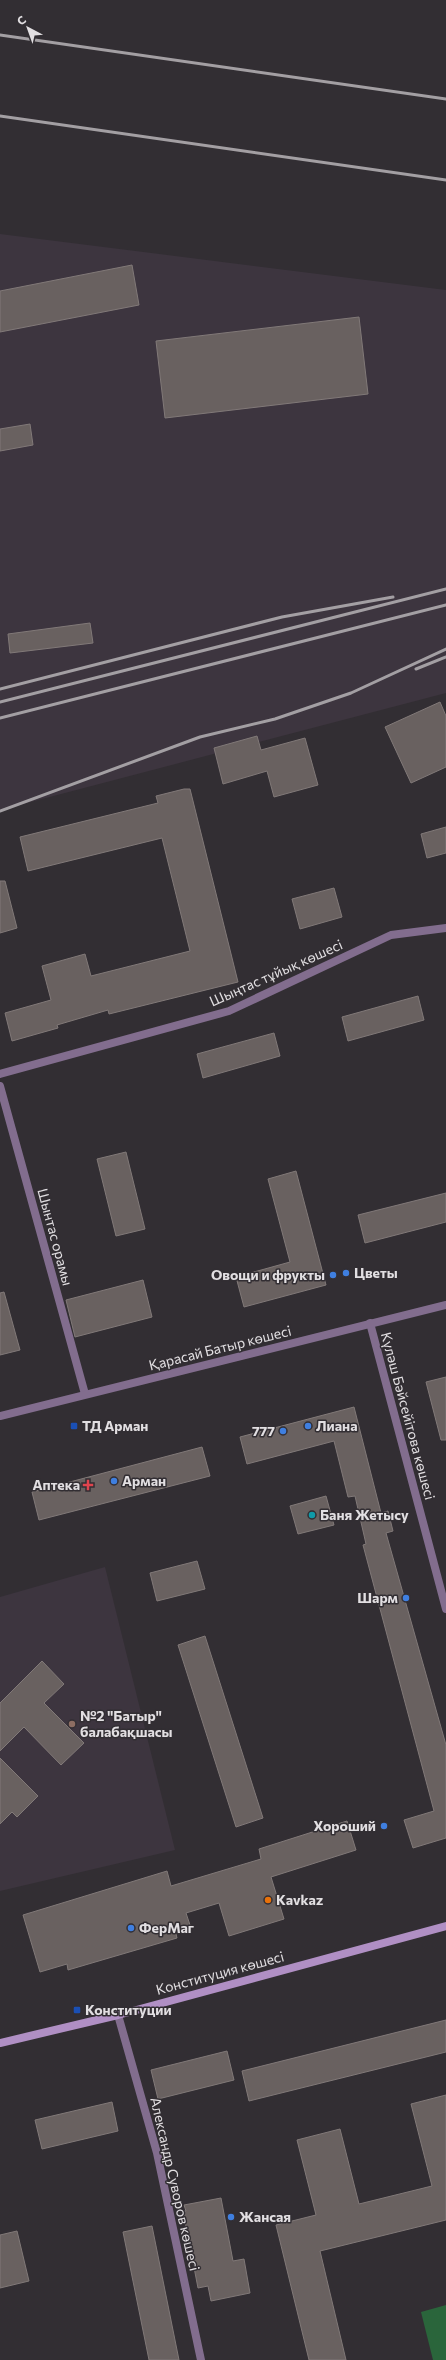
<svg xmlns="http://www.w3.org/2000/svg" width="446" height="2360" font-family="Commissioner,sans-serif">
<rect width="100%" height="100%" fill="#322e33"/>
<g fill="#3d353f">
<path d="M0,234l446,56v403l-446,117z"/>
<path d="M105,1567l70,283 -175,41v-294z"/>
</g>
<path fill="#2a653b" d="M446,2305v55h-13l-12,-48z"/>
<g fill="#696160" stroke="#817978">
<path d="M132,265l7,40 -139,27v-41z"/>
<path d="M359,317l9,77 -203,24 -9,-77z"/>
<path d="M30,424l3,21 -33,6v-22z"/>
<path d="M90,623l3,20 -83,10 -2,-19z"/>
<path d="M440,702l6,14v51l-35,16 -26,-56z"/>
<path d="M257,736l4,14 44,-12 13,47 -44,12 -7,-26 -44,13 -9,-36z"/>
<path d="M184,789h6l48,193 -129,32 -1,-4 -51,15 1,3 -46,13 -7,-28 46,-13 -9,-34 43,-12 6,22 99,-25 -28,-113 -134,33 -8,-34 138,-34 -2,-7z"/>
<path d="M446,827v26l-19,5 -6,-24z"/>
<path d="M0,881h5l12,47 -17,5z"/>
<path d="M334,888l8,29 -42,12 -8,-30z"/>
<path d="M418,996l6,24 -76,21 -6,-24z"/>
<path d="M274,1033l6,23 -77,22 -6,-24z"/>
<path d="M126,1152l19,77 -29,7 -19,-77z"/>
<path d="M296,1171l30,114 -82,22 -8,-30 54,-15 -22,-83z"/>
<path d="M446,1193v29l-81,21 -7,-28z"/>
<path d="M143,1280l9,37 -77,20 -9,-37z"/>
<path d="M4,1292l16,58 -20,5v-62z"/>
<path d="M446,1377v63h-5l-15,-58z"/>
<path d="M354,1407l27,106 7,-2 5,20 -7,2 60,212v93l-33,10 -9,-28 30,-9 -71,-266 3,-1 -11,-48 -7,1 -14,-56 -87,23 -7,-27z"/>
<path d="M202,1447l8,29 -171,44 -7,-28z"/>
<path d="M326,1496l8,29 -36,9 -8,-28z"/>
<path d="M197,1561l8,28 -48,12 -7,-28z"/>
<path d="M205,1636l58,182 -27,9 -58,-182z"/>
<path d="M42,1661l22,23 -20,19 40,40 -23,22 -37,-38 -24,24v-48z"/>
<path d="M0,1758l38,38 -21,21 -5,-5 -12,12z"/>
<path d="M347,1821l9,29 -85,27 13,42 -55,17 -10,-33 -33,10 4,12 -15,5 2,8 -109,32 -1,-6 -27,8 -17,-57 144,-44 4,15 90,-27 -2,-10z"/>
<path d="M446,2020v32l-197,49 -7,-30z"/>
<path d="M227,2051l7,29 -76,19 -7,-29z"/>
<path d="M446,2095v125l-126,31 26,109h-37l-33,-135 40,-10 -19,-75 43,-11 19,75 73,-18 -21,-82z"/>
<path d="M112,2102l6,29 -76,18 -7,-29z"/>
<path d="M221,2198l12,63 11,-2 6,34 -39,8 -3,-15 -10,2 -15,-77h3l-2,-6z"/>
<path d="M152,2226l27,134h-30l-26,-128z"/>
<path d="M17,2231l12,50 -29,7v-53z"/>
</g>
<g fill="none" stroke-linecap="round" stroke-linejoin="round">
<g stroke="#826d8e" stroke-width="8">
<path d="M0,1074l229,-63 162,-76 55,-7"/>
<path d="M0,1086l85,308"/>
<path d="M370,1323l76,286"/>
<path d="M118,2015l39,138 44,207"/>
</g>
<path stroke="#826d8e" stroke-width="8" d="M0,1416l446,-111"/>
<path stroke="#b08fc4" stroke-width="8" d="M0,2043l118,-28 328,-89"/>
<g stroke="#a39fa3" stroke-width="3">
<path d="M0,35l446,64"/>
<path d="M0,116l446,64"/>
<path d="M416,669l30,-12"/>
<path d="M0,689l282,-72 111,-20"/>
<path d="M0,702l446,-113"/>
<path d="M0,718l446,-113"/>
<path d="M0,811l200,-74 75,-18 76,-26 95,-44"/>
</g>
</g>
<g fill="#3f7fe0" stroke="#322e33" stroke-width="1.5">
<circle cx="346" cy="1273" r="4"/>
<circle cx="333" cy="1275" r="4"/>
<circle cx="308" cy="1426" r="4"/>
<circle cx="283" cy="1431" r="4"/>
<circle cx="114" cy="1481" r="4"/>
<circle cx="406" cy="1598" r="4"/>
<circle cx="384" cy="1826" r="4"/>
<circle cx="131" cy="1928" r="4"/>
<circle cx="231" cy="2217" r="4"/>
</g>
<g fill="#1a4fb4" stroke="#322e33" stroke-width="1.5">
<rect x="70" y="1422" width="8" height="8" rx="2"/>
<rect x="73" y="2006" width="8" height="8" rx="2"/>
</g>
<path fill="#e0444e" stroke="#322e33" stroke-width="1.5" d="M86 1479h4v4h4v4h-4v4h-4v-4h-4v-4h4z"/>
<circle fill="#0f9aa8" stroke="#322e33" stroke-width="1.5" cx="312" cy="1515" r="4"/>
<circle fill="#8d6e63" stroke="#322e33" stroke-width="1.5" cx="72" cy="1724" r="4"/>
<circle fill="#e8710a" stroke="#322e33" stroke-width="1.5" cx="268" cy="1900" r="4"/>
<g text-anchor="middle" stroke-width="3" stroke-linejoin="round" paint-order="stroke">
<g font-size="14" fill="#e2dfe2" stroke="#322e33">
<text transform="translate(276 973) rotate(-24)" y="5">Шыңтас тұйық көшесі</text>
<text transform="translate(55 1237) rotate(75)" y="5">Шынтас орамы</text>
<text transform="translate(220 1348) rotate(-14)" y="5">Қарасай Батыр көшесі</text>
<text transform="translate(408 1416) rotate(75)" y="5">Күләш Бәйсейітова көшесі</text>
<text transform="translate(220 1973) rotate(-15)" y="5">Конституция көшесі</text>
<text transform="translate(175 2184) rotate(77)" y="5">Александр Суворов көшесі</text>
</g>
<g font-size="14" font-weight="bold" fill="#e2dfe2" stroke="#322e33" text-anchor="start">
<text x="354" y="1278">Цветы</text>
<text x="325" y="1280" text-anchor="end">Овощи и фрукты</text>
<text x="82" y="1431">ТД Арман</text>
<text x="316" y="1431">Лиана</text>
<text x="275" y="1436" text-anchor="end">777</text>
<text x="122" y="1486">Арман</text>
<text x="80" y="1490" text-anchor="end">Аптека</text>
<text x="320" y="1520">Баня Жетысу</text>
<text x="398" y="1603" text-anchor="end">Шарм</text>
<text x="80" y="1721">№2 "Батыр"<tspan x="80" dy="16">балабақшасы</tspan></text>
<text x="376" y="1831" text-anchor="end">Хороший</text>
<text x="276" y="1905">Kavkaz</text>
<text x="139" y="1933">ФерМаг</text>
<text x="85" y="2015">Конституции</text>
<text x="239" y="2222">Жансая</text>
</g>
</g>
<g transform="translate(28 28) rotate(319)" stroke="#322e33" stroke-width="3" paint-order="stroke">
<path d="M0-3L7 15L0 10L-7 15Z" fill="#e2dfe2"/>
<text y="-6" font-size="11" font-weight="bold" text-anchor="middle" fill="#e2dfe2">С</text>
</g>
</svg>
